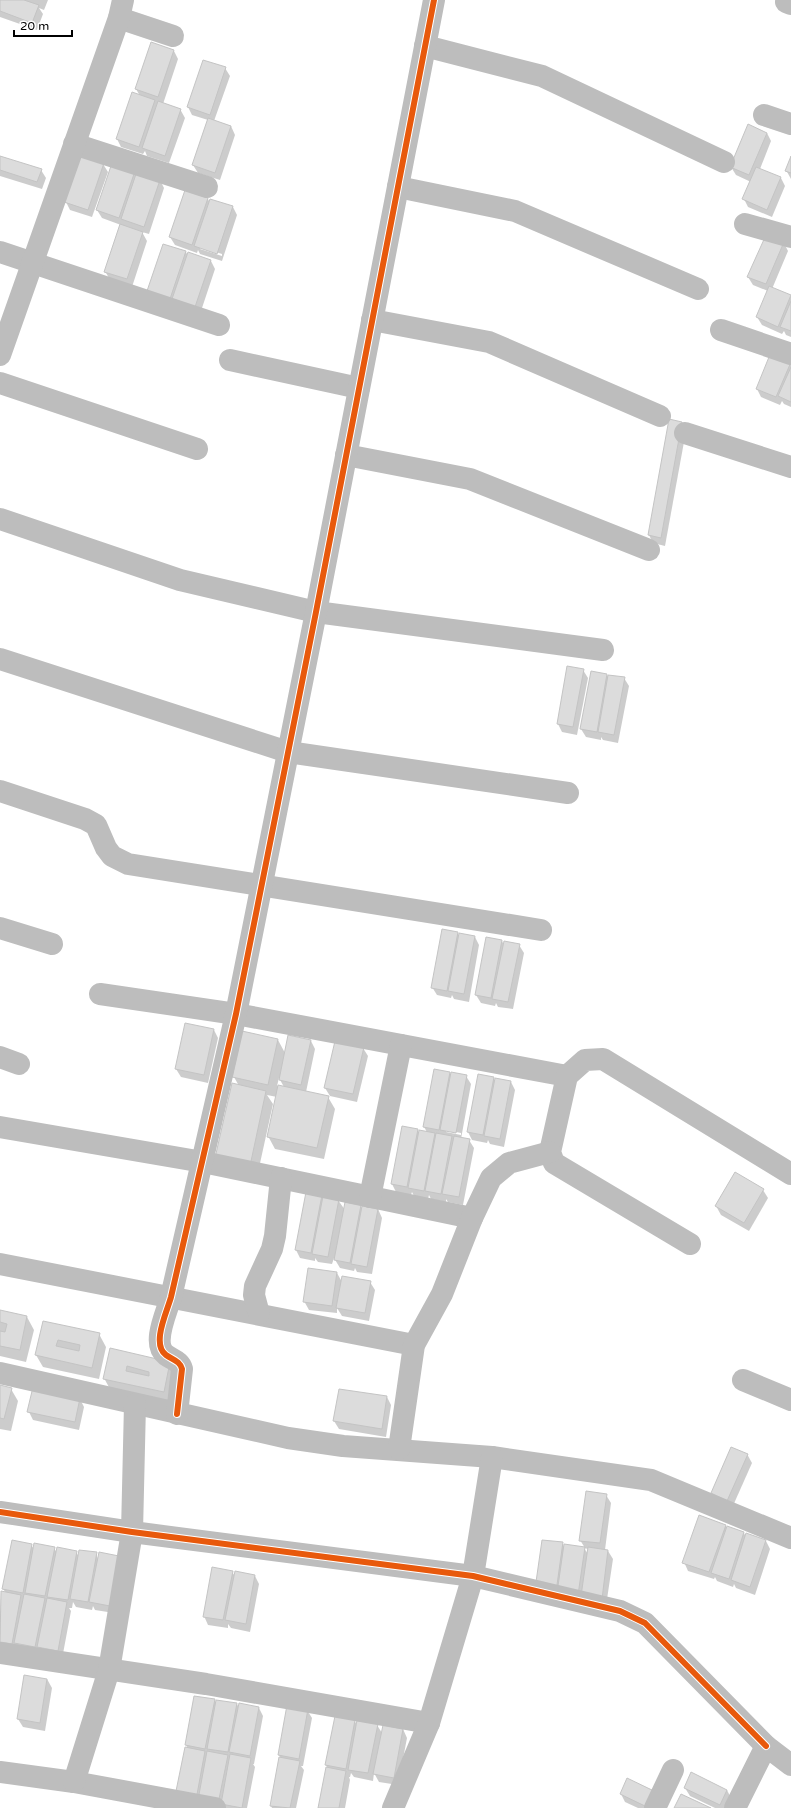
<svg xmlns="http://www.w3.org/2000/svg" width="791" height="1808" font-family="'Varela Round',sans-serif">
<rect width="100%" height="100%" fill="#fff"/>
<g fill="#0003" fill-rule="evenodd">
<path d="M0,0h48l-4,10 -5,-2 4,6 -6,16 -37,-13z"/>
<path d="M174,51l4,8 -15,45 17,5 5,9 -16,45 -22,-7 -2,-5 -2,3 -22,-7 -4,-8 23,-43 -4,-7z"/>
<path d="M225,68l5,8 -16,45 17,5 4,9 -15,45 -22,-7 -5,-8 15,-45 -16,-5 -4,-8z"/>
<path d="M767,133l4,8 -11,28 21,9 4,8 -13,31 -24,-10 -4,-8 7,-17 -15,-7 -5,-8z"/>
<path d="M0,157l41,13 5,8 -4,11 -42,-13z"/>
<path d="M791,159v20l-5,-9z"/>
<path d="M103,164l5,8 -16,45 -22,-7 -4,-8z"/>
<path d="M113,164l47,16 4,8 -15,46 -7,-2 5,9 -15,46 -22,-7 -5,-9 16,-46 -19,-7 -5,-8z"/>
<path d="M208,199l2,4 1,-3 22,7 4,8 -15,46 -22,-7 -2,-4 -1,3 -22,-8 -5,-8zM200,247l22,7v2l-22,-7z"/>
<path d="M784,243l4,8 -16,38 19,8v40l-5,-2 -2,-4 -2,3 -20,-9 -5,-8 11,-26 -15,-6 -5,-8z"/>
<path d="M164,245l22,7 2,4 23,5 4,8 -15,45 -47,-15z"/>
<path d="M791,363v44l-7,-3 -2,-3 -2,4 -19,-8 -4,-8z"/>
<path d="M670,420l16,11 -21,115 -12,-3 -4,-8z"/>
<path d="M583,670l5,8 -11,57 -15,-3 -4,-8z"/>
<path d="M607,675l2,3h15l5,8 -11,57 -15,-3 -2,-3v3l-15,-3 -5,-8z"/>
<path d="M457,933l2,4h16l4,8 -10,57 -15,-3 -2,-4 -1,3 -14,-3 -5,-8z"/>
<path d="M502,941l2,4h15l5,8 -11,56 -15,-2 -2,-4 -1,3 -14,-3 -5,-8z"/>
<path d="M214,1030l4,8 -10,45 -27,-6 -5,-8z"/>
<path d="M243,1032l35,8 7,13 26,-12 4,8 -9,43 22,5 7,12 -11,50 -49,-10 -7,-13 9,-39 -10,-2 6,9 -16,73 -34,-7 16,-84 -5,-9zM279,1078l5,9 -7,-1z"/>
<path d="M363,1048l5,8 -11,46 -27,-6 -5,-8z"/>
<path d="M449,1073l2,3h15l5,8 -10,55 8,1 5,8 -11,57 -15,-3 -2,-3v3l-15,-3 -2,-4 -1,4 -14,-3 -2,-4 -1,3 -15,-3 -4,-8 11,-57 14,3 2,4 8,-2 -3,-5zM446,1130l15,3v2l-15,-3z"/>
<path d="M493,1078l2,4h16l4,8 -11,57 -14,-3 -2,-4 -1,3 -15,-3 -4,-8z"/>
<path d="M763,1190l5,8 -19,33 -28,-16 -5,-9z"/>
<path d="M321,1196l2,4h15l7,10 16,-4 2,4 15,-1 4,9 -10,56 -15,-2 -2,-4 -1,3 -14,-3 -6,-10 -2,6 -14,-2 -3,-4v3l-15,-3 -4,-8z"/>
<path d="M337,1273l5,9h28l5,8 -6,31 -27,-5 -5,-8v5l-28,-3 -5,-9z"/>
<path d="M0,1311l27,6 7,13 -8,32 -26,-6z"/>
<path d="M44,1322l55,12 7,13 -7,32 -56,-12 -7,-12z"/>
<path d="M111,1349l59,14 7,12 -7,29 -59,-13 -7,-13z"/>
<path d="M0,1386l11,3 7,12 -7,30 -11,-2z"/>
<path d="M387,1397l4,8 -5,32 -47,-8 -5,-8z"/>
<path d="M80,1399l4,8 -5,23 -46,-10 -4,-8z"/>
<path d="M747,1454l5,9 -20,45 -15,-6z"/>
<path d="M606,1495l5,8 -6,47 3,1 5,8 -7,47 -65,-9 21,-54 2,4 21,1 -5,-8zM584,1548l4,1v5z"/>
<path d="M725,1525l2,4 1,-1 16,5 2,4 1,-2 19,6 4,8 -15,46 -19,-7 -2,-4 -1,3 -16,-6 -2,-4 -1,2 -26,-8 -4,-9z"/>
<path d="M31,1545l3,4 20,-1 3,5 19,-1 3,5 17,-4 18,60 -19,-3 -2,-4 -1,4 -16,-3 -3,-5 -1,6h-3l2,3 -9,48 -62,-10 1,-57 5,1 -3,-4z"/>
<path d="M232,1572l3,4h20l4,8 -9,48 -19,-4 -3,-4v4l-20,-3 -4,-9z"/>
<path d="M47,1679l5,9 -7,43 -22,-4 -5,-8z"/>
<path d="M214,1700l3,4h20l2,4h20l4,8 -9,48h-1l2,3 -8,41h-22l-44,-4 7,-55 -2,-4z"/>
<path d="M307,1710l5,8 -9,48h-2l3,4 -8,38h-24l-1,-2 10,-47 -2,-4z"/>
<path d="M355,1721l2,5 20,-1 5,8 21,-4 4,9 -9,47 -19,-3 -5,-9 -1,8 -19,-4 -3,-4 -1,4h-1l1,3 -5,28h-26l9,-39 -2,-4z"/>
<path d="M685,1788l42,2 4,8 -4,10h-12l-25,-12z"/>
<path d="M621,1794l33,14h-16l-13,-6z"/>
</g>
<g fill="#dcdcdc" stroke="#c4c4c4" fill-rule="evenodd">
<path d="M0,0h24l15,5 -7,18 -32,-12z"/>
<path d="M151,42l23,8 -16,47 -23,-8z"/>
<path d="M203,60l23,7 -16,48 -23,-8z"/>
<path d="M132,92l23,8 -16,47 -23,-8z"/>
<path d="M158,101l23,8 -16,47 -23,-8z"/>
<path d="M208,118l23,8 -16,47 -23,-8z"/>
<path d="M748,124l19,9 -18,42 -19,-8z"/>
<path d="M81,155l23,8 -16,47 -24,-8z"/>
<path d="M0,156l42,13 -5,13 -37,-12z"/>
<path d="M791,156v17l-6,-2z"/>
<path d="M112,163l23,8 -16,47 -23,-8z"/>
<path d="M756,167l25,10 -14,33 -25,-11z"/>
<path d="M137,171l23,9 -16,47 -23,-8z"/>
<path d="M185,190l23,8 -16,47 -23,-8z"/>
<path d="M210,199l23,7 -16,48 -23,-8z"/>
<path d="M120,224l23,8 -16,47 -23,-7z"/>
<path d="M766,235l18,7 -18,42 -19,-7z"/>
<path d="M163,244l23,7 -16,48 -23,-8z"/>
<path d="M188,252l23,8 -16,47 -23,-8z"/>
<path d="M769,286l22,9 -13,32 -22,-10z"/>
<path d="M791,301v30l-11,-4z"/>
<path d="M771,352l20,10 -15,35 -20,-8z"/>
<path d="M791,367v35l-13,-6z"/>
<path d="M669,419l13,3 -21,116 -13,-3z"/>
<path d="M567,666l17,3 -11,58 -16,-3z"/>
<path d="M591,671l16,3 -10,58 -17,-3z"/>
<path d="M608,675l17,2 -11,58 -16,-3z"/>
<path d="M442,929l16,3 -11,59 -16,-3z"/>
<path d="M459,933l16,3 -11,58 -16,-3z"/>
<path d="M486,937l16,3 -11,58 -16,-3z"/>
<path d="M504,941l16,3 -12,58 -16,-3z"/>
<path d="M185,1023l29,6 -10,46 -29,-6z"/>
<path d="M242,1031l36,8 -10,46 -36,-8z"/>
<path d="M288,1035l23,5 -10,45 -22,-5z"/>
<path d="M335,1041l29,6 -11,47 -29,-6z"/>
<path d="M434,1069l16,3 -11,58 -16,-3z"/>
<path d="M451,1072l16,3 -11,58 -16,-3z"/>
<path d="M478,1074l16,3 -11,58 -16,-3z"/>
<path d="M495,1078l16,3 -11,58 -16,-3z"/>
<path d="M232,1083l34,8 -16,75 -35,-8z"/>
<path d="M278,1085l51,11 -12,52 -50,-11z"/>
<path d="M402,1126l16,3 -11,58 -16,-3z"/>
<path d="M419,1130l16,3 -11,58 -16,-3z"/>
<path d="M436,1133l16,3 -11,58 -16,-3z"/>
<path d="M454,1136l16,3 -11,58 -17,-3z"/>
<path d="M735,1172l29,17 -20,34 -29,-17z"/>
<path d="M306,1192l16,3 -11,58 -16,-3z"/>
<path d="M323,1196l16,3 -11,58 -16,-3z"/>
<path d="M345,1202l16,3 -11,58 -16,-3z"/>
<path d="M362,1206l16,3 -11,58 -16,-3z"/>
<path d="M308,1268l29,4 -5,34 -29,-4z"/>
<path d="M342,1276l29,5 -6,32 -29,-5z"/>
<path d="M0,1310l27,6 -7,34 -20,-4v-15l5,1 2,-8 -7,-2z"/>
<path d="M43,1321l57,12 -8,35 -57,-13zM58,1340l22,5 -1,6 -23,-5z"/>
<path d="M110,1348l60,14 -6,30 -61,-13zM127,1366l22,6v4l-23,-5z"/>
<path d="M0,1385l12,3 -8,31 -4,-1z"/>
<path d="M33,1387l47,11 -5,24 -48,-10z"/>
<path d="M339,1389l48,7 -5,33 -49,-8z"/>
<path d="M731,1447l17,7 -21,47 -16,-8z"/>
<path d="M586,1491l21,3 -7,49 -21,-2z"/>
<path d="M699,1515l27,10 -17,47 -27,-9z"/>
<path d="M727,1526l17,6 -15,47 -18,-6z"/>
<path d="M746,1533l20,7 -16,47 -19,-7z"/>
<path d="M12,1540l20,4 -9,49 -21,-4z"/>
<path d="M542,1540l21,2 -7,50 -21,-3z"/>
<path d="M34,1543l21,4 -10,49 -20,-3z"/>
<path d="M564,1544l21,3 -7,48 -21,-2z"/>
<path d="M57,1547l20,4 -9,49 -21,-3z"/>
<path d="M588,1547l20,3 -6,49 -21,-3z"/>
<path d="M79,1550l18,2 -9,50 -18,-3z"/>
<path d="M99,1552l20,4 -9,50 -21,-4z"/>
<path d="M212,1567l21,4 -10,49 -20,-3z"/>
<path d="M235,1571l20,4 -9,49 -21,-4z"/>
<path d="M1,1591l20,4 -9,49 -12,-2z"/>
<path d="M24,1594l21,4 -10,49 -21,-4z"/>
<path d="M47,1598l20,4 -9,49 -21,-4z"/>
<path d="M24,1675l23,4 -7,44 -23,-4z"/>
<path d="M194,1696l21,3 -10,50 -20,-4z"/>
<path d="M216,1700l21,3 -9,49 -21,-3z"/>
<path d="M239,1703l20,4 -9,49 -21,-4z"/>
<path d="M287,1705l21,4 -9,50 -21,-4z"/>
<path d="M335,1716l20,4 -9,49 -21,-4z"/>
<path d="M357,1720l21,4 -10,49 -20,-3z"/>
<path d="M383,1725l20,4 -9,49 -21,-4z"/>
<path d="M185,1747l20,4 -9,49 -21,-4z"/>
<path d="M207,1751l21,4 -10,49 -20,-4z"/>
<path d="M230,1754l21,4 -9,50 -21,-4z"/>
<path d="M279,1757l21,4 -10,47 -20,-2z"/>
<path d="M326,1767l20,4 -7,37h-21z"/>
<path d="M691,1772l36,18 -7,15 -36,-17z"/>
<path d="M627,1778l27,13 -7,16 -27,-13z"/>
<path d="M681,1794l30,14h-37z"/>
</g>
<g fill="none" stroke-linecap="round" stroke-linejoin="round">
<g stroke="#bdbdbd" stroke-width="22">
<path d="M786,2l5,2"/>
<path d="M119,18l54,18"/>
<path d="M425,46l117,30 182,86"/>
<path d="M764,115l27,9"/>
<path d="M74,144l133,43"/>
<path d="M398,187l117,24 183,78"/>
<path d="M745,224l46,13"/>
<path d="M0,252l219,73"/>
<path d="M372,320l117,22 171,74"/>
<path d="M721,330l70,24"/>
<path d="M0,355l119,-337 4,-18"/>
<path d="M230,360l129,28"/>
<path d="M0,383l197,66"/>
<path d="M685,433l106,34"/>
<path d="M346,455l124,24 179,71"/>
<path d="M0,519l180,61 136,32 287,38"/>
<path d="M0,659l288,93 280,41"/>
<path d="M0,791l85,28 11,6 10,23 6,8 16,8 413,66"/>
<path d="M0,928l52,16"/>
<path d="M100,994l136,20 331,62"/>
<path d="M0,1057l19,7"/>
<path d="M0,1127l203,35 269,56"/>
<path d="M370,1197l31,-152"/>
<path d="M690,1244l-136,-81 -4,-11 17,-76 18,-16 18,-1 188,115"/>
<path d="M0,1264l414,81"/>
<path d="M259,1314l-5,-19 1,-9 17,-37 3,-13 6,-58"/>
<path d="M0,1373l288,65 55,8 149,11 159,23 140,58"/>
<path d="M743,1380l48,20"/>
<path d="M177,1414l5,-45c-2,-8 -9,-9 -16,-14 -15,-11 1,-43 5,-58l65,-283 80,-402 118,-612"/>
<path d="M399,1449l15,-104 28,-51 30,-76 19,-40 18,-15 41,-11"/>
<path d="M0,1512l132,20 341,44 147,35 25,12 121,123"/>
<path d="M0,1653l206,31 223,39"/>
<path d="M0,1772l74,10 141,26"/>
<path d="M74,1782l35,-112 23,-138 3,-128"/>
<path d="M393,1808l36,-85 44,-147 19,-119"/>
<path d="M655,1808l18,-38"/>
<path d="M735,1808l31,-62 25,19"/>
</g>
<defs>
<g id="cycleway">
<path d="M177,1414l5,-45c-2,-8 -9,-9 -16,-14 -15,-11 1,-43 5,-58l65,-283 80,-402 118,-612"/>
<path d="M0,1512l132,20 341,44 147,35 25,12 121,123"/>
</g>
</defs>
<use href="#cycleway" stroke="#fff" stroke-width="8"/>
<use href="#cycleway" stroke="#e8590c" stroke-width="6"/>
</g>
<path d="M14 30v6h58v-6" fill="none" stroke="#000000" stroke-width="2"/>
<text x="20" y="30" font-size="12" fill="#000000" stroke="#ffffff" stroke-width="3" paint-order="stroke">20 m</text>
</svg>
